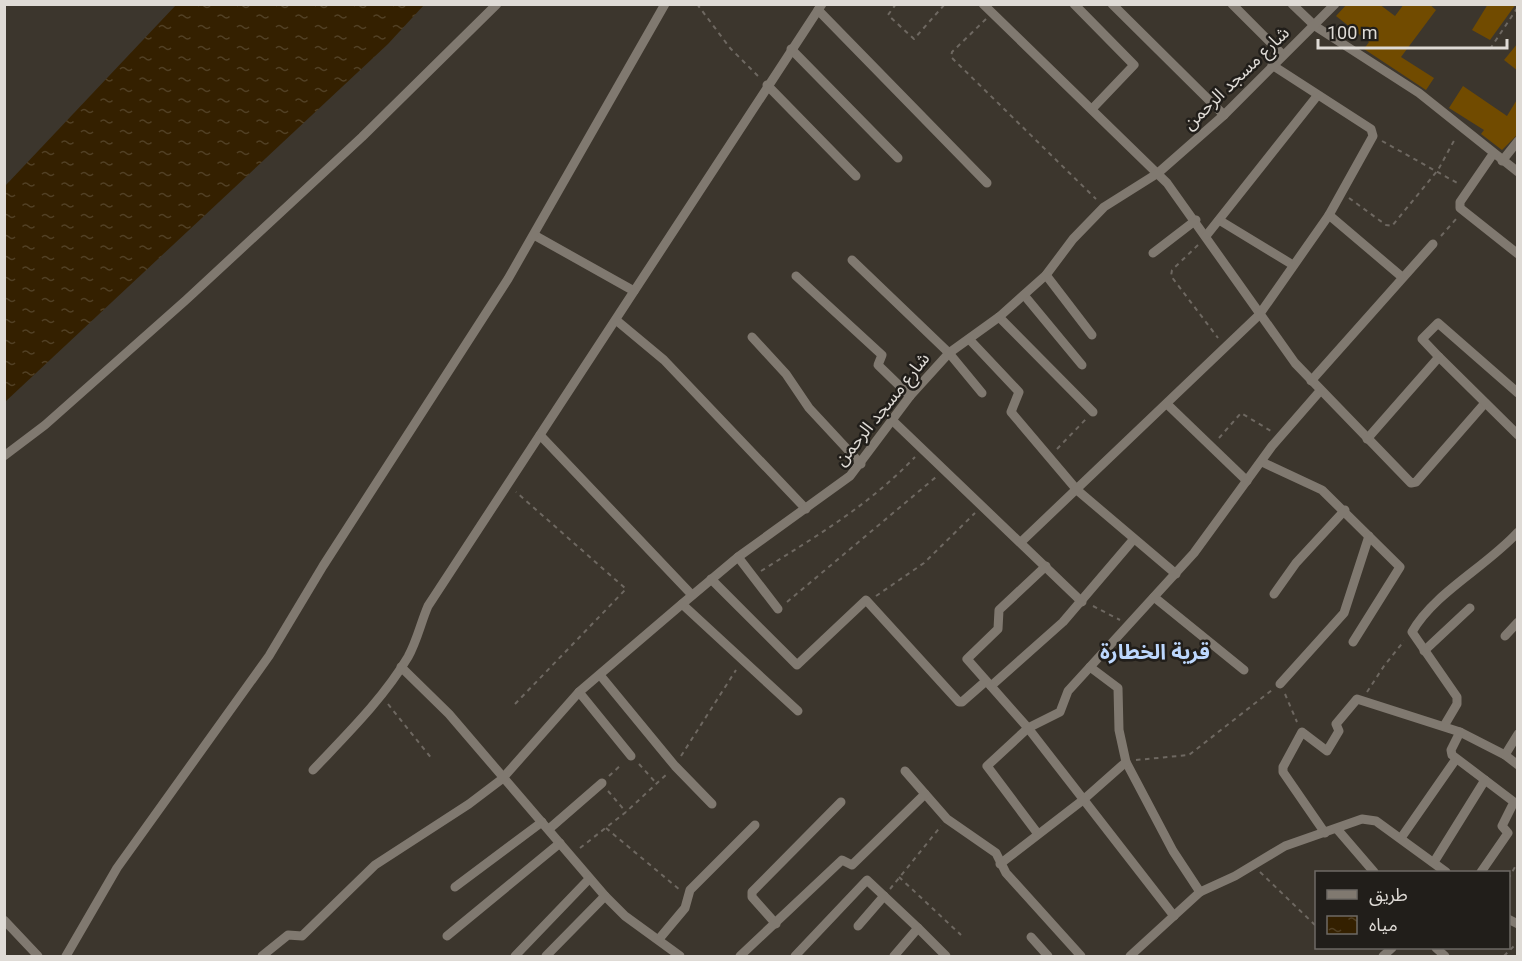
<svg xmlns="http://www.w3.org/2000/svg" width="1522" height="961" font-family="Roboto,'Noto Sans Arabic',sans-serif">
<defs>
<pattern id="water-ripples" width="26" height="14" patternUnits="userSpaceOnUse" patternTransform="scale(1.5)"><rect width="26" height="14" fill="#342000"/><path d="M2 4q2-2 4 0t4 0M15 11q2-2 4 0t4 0" fill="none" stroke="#514024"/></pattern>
</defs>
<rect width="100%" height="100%" fill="#3c362d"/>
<path fill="url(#water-ripples)" d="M176,5h248l-36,39 -383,358v-216z"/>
<g fill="#714b00">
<path d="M1347,4h32l16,12 9,-12h25l7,6 -35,47 33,21 -8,12 -62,-41 5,-7 -33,-26z"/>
<path d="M1488,4h28l-26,36 -18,-10z"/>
<path d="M1518,43v28l-14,-11z"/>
<path d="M1463,86l44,30 11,-18v36l-16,16 -21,-16 3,-4 -35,-22z"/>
</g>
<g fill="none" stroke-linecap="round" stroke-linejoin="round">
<g stroke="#6e6861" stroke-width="2" stroke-dasharray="4.5 4.5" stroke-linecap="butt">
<path d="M697,4l33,44 29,29"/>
<path d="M896,4l-8,11 26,24 31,-35"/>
<path d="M986,19l-34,33 -1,5 145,142"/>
<path d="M1490,49l28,-42"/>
<path d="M1382,141l77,43"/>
<path d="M1349,198l37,27 6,1 46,-56 18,-33"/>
<path d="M1441,236l16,-18"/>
<path d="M1198,245l-26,25 -1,6 47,62"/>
<path d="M1219,438l22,-25 30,18"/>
<path d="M1057,449l30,-31"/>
<path d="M761,571c57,-36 107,-65 154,-114"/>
<path d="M876,596l48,-33 51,-50"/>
<path d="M787,602l149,-125"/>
<path d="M1093,606l27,14"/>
<path d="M1367,692l17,-26 20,-25"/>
<path d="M1285,694l12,28"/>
<path d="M388,704l44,55"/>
<path d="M515,704l111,-115 -110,-97"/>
<path d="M681,756l55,-86"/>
<path d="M1136,760l53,-5 83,-65"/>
<path d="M639,764l18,20"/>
<path d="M609,776l13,-12"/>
<path d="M608,791l18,21"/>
<path d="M606,828l74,62"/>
<path d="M580,848l46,-36 43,-40"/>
<path d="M1260,872l56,54"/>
<path d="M899,877l62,58"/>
<path d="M1508,879l10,-17"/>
<path d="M890,889l51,-63"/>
<path d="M1504,956l14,-14"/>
</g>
<g stroke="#807970" stroke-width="9">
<path d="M983,4l184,179 128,180 116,120 5,-1 69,-79"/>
<path d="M1074,4l60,61 -42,44"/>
<path d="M1112,4l112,111"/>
<path d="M1232,4l51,51"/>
<path d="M1292,4l23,22 104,67 99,79"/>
<path d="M818,10l169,173"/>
<path d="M791,49l107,109"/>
<path d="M767,85l89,91"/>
<path d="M1493,154l-33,48v6l58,46"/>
<path d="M1502,161l16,-20"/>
<path d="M1329,215l73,62"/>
<path d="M1219,220l74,45"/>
<path d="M534,235l100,56"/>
<path d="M1206,236l111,-140"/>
<path d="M1153,253l43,-33"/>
<path d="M852,260l97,93 33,40"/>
<path d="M1046,275l46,60"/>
<path d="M796,276l86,79 -4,10 32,31"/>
<path d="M1024,295l58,70"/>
<path d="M999,317l94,95"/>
<path d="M616,320l48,40 142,149"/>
<path d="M752,337l34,37 23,34 52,56"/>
<path d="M969,339l50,53 -8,20 66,78 99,84"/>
<path d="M1439,357l-17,-18 16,-16 80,70"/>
<path d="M1311,381l122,-137"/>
<path d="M1167,404l80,77"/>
<path d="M892,420l190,182"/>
<path d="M540,435l152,160"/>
<path d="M1367,439l72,-82 79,78"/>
<path d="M4,456l41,-31 141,-125 176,-163 135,-133"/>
<path d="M1262,462l60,28 78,77 -47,75"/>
<path d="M1021,542l238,-227 70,-100 44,-79 -2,-7 -99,-64"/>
<path d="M738,557l40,52"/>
<path d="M1046,566l-47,44 -1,19 -31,30 61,69 146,188"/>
<path d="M711,579l86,86 69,-65 93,102h3l24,-21"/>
<path d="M1274,594l22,-31 49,-53"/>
<path d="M1154,597l90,73"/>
<path d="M682,604l116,107"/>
<path d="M1505,636l13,-14"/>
<path d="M1424,651l46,-43"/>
<path d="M401,667l48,47 156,182 20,20 55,40"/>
<path d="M1090,667l28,21 1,42 7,32 47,89 27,41"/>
<path d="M600,675l75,91 37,38"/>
<path d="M1280,684l64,-71 25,-77"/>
<path d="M991,686l72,-64 70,-82"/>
<path d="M579,692l52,64"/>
<path d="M1444,726l13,-22v-7l-45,-65c22,-39 74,-65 106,-100"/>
<path d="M1460,732l-9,18 1,5 62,47 -12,24 6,7 -27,39"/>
<path d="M1505,755l13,-21"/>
<path d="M313,770c33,-35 70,-71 95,-113 9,-16 13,-35 20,-51l394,-602"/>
<path d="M905,771l42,48 49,34 10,20 75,83"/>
<path d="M549,829l53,-46"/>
<path d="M1337,829l37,43"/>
<path d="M1325,833l-42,-61v-5l19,-35 25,19 12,-20 -3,-7 21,-25 103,33 45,23 13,10"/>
<path d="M1038,834l-51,-68 41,-38 32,-16 8,-21 126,-138 78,-107 48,-55"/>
<path d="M1401,838l55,-79"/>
<path d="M1434,862l51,-82"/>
<path d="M1000,864l83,-64 43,-38"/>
<path d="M455,887l87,-65"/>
<path d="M1508,919l10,5"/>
<path d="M4,920l34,36"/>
<path d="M776,924l-24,-27v-5l89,-90"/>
<path d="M858,926l26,-30"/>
<path d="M447,936l113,-93"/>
<path d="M1031,937l17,19"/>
<path d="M659,939l26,-31 5,-18 65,-65"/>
<path d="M1436,948l9,8"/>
<path d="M66,956l51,-88 152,-212 54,-90 185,-287 157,-275"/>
<path d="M262,956l26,-21 14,1 73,-71 94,-61 33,-25 77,-87 103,-88 56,-47 112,-81 60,-80 39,-43 50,-36 47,-42 27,-36 31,-32 54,-34 66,-58 111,-111"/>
<path d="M515,956l74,-77"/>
<path d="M546,956l59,-60"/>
<path d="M740,956l102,-96 10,5 73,-71"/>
<path d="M795,956l72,-76 51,48"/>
<path d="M894,956l24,-28 28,28"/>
<path d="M1130,956l70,-64 35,-16 50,-30 77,-27 14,2 70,51"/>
<path d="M1383,956l9,-8"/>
</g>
</g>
<g text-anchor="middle" stroke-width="5" stroke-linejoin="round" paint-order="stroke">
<g font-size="18" fill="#dfdbd6" stroke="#211e1a">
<text transform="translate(1236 78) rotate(-44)" y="6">شارع مسجد الرحمن</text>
<text transform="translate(882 409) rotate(-51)" y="6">شارع مسجد الرحمن</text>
</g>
<g font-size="21" font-weight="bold" fill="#bcd7fd" stroke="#211e1a">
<text x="1155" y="659">قرية الخطارة</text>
</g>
</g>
<rect width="1522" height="961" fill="none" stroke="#dfdbd6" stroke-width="12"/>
<rect x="1315" y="871" width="195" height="78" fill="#211e1a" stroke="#6d6a65" stroke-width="1.5"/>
<rect x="1327" y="890" width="30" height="9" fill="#807970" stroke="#6d6a65" stroke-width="1.5"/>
<text x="1369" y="901" font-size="18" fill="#dfdbd6">طريق</text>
<rect x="1327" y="916" width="30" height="18" fill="url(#water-ripples)" stroke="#6d6a65" stroke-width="1.5"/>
<text x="1369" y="931" font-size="18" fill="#dfdbd6">مياه</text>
<path d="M1318 39v9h189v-9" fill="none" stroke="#dfdbd6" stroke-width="3"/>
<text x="1327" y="39" font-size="18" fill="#dfdbd6" stroke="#211e1a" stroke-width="4.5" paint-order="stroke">100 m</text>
</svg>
